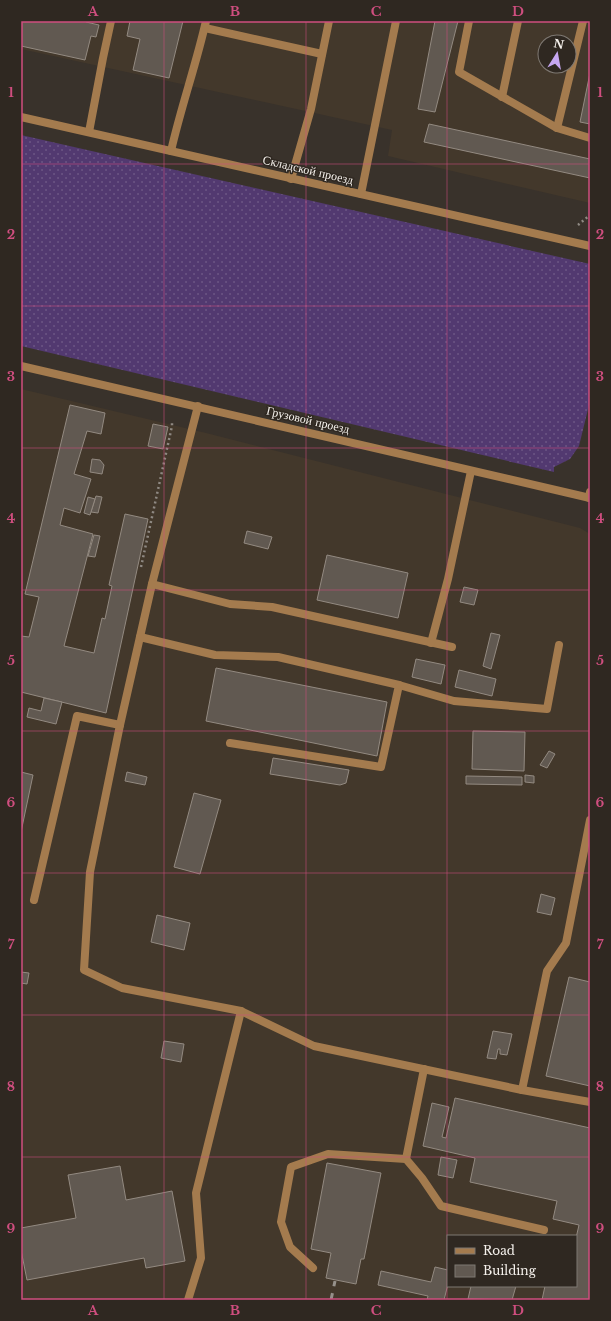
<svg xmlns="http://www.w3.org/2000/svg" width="611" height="1321" font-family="'Libre Baskerville',serif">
<defs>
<pattern id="grass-dots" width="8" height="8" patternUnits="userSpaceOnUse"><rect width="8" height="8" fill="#523970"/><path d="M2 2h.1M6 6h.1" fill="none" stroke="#6c5685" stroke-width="1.8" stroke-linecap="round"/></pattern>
</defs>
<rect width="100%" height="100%" fill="#39322b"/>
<g fill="#43382b" fill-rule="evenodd">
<path d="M21,21h569v182l-202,-47 4,-26 -371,-81zM545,42h24v24h-24z"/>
<path d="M21,389l185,44 374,95 10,6v766h-569zM448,1236h128v50h-128z"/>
</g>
<path fill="url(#grass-dots)" d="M21,135l569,129v137l-11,45 -9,13 -16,8v5l-533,-126z"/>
<g fill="#615951" stroke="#938a81">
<path d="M21,21h65v1l13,3 -3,12 -5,-1 -6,24 -64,-14z"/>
<path d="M130,21h53l-14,57 -36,-8 7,-31 -13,-3z"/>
<path d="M435,21h23l-23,91 -17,-3z"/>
<path d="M590,73v51l-10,-2z"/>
<path d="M429,124l161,35v19l-166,-36z"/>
<path d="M70,405l35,8 -4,21 -14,-3 -13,43 17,5 -11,34 -16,-5 -4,17 33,9 -29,112 30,7 8,-35 3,1 7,-33 -3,-1 16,-71 23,5 -42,194 -85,-21v-56l8,1 10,-40 -14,-3z"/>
<path d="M153,424l15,3 -5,22 -15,-3z"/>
<path d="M92,459l8,1 4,5 -2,9 -12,-2z"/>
<path d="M96,496l6,1 -4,16 -7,-1z"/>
<path d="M88,497l7,2 -5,16 -6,-2z"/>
<path d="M247,531l25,6 -4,12 -24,-6z"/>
<path d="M94,535l6,1 -5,21 -7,-1z"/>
<path d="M327,555l81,18 -10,45 -81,-18z"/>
<path d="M464,587l14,3 -4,15 -14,-3z"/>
<path d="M491,633l9,2 -9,34 -8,-3z"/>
<path d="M416,659l29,6 -4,19 -29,-7z"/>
<path d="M216,668l171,34 -10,54 -171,-35z"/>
<path d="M459,670l37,9 -4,17 -37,-9z"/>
<path d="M44,698l18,4 -6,22 -29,-7 2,-9 12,3z"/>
<path d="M473,731l52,1 -1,39 -52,-2z"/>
<path d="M549,751l6,3 -8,14 -7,-3z"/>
<path d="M273,758l76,12 -3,13 -6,2 -70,-11z"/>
<path d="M21,772l12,3 -12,57z"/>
<path d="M127,772l20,5 -2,8 -20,-4z"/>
<path d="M525,775l9,1v7l-9,-1z"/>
<path d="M466,776l56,1v8l-56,-1z"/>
<path d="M194,793l27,7 -21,74 -26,-7z"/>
<path d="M541,894l14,4 -4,17 -14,-3z"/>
<path d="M157,915l33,8 -6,27 -33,-8z"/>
<path d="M21,972l8,1 -2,11 -6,-1z"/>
<path d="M569,977l21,5v104l-44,-10z"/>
<path d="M493,1031l19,3 -5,21 -7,-1v-5h-2l-2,10 -9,-1z"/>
<path d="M164,1041l20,3 -3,18 -20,-4z"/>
<path d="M455,1098l135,30v172h-48l3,-14h31v-48l3,-13 -26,-6 4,-18 -87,-19 5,-24 -52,-12 9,-43 17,4 -7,30 4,1z"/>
<path d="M441,1157l16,3 -4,18 -15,-3z"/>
<path d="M327,1163l54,10 -17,86h-3l-5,25 -30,-6 5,-25 -20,-4z"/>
<path d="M120,1166l6,34 46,-9 13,70 -39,7 -2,-10 -117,22 -6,-30v-22l55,-10 -8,-43z"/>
<path d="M435,1267l13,3v14l-4,16h-17l1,-4 -50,-11 3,-14 50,11z"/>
<path d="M471,1286h45l-4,14 -44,-1z"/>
</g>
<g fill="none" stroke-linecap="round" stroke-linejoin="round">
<g stroke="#8f8983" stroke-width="2.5" stroke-dasharray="2 3" stroke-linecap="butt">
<path d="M578,225l12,-10"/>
<path d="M141,567l31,-141v-4"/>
</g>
<g stroke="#a47b4e" stroke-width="8">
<path d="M469,21l-10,51 98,56 33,10"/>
<path d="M205,28l117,26"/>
<path d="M502,97l16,-76"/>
<path d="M557,128l26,-107"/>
<path d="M89,132l14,-74 8,-37"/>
<path d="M171,151c10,-44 25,-86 35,-130"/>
<path d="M291,179l20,-70 18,-88"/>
<path d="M361,194l35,-173"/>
<path d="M198,406l-46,178 -32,141 -30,147 -6,98 38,18 119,23 73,35 208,44 68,12"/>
<path d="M152,584l78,20 42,3 180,40"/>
<path d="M140,637l75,18 63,2 121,28 -18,82 -151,-24"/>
<path d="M431,643l17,-64 23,-108"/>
<path d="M399,685l55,16 93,8 12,-64"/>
<path d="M34,900l43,-184 43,9"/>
<path d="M424,1069l-18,90 16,19 19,28 103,24"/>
<path d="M522,1090l25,-119 19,-28 24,-123"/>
<path d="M313,1268l-23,-21 -9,-25 10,-55 37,-13 78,5"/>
<path d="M188,1300l13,-42 -5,-65 45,-182"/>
</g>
<g stroke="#a47b4e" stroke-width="8">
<path d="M21,117l569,129"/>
<path d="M589,498l1,-6"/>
</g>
<path stroke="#a47b4e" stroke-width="8" d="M21,366l569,132"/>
<path stroke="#96918b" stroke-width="3" stroke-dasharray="7 7" stroke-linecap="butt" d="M331,1300l4,-19"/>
</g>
<path fill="none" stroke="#cf4e7f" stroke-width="1" stroke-opacity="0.55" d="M164,21v1279M306,21v1279M447,21v1279M21,164h569M21,306h569M21,448h569M21,590h569M21,731h569M21,873h569M21,1015h569M21,1157h569"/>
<g text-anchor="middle" stroke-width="3" stroke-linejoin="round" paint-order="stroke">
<g font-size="12" fill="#f5f1ec" stroke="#2f2821">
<text transform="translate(308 170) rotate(13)" y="4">Складской проезд</text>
<text transform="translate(308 420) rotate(13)" y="4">Грузовой проезд</text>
</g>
</g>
<rect width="611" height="1321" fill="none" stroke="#2f2821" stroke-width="44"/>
<rect x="447" y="1235" width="130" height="52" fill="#2f2821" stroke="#7e7872"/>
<rect x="455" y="1248" width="20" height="6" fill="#a47b4e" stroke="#7e7872"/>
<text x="483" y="1255" font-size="12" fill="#f5f1ec">Road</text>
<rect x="455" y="1265" width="20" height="12" fill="#615951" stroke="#7e7872"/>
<text x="483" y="1275" font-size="12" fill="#f5f1ec">Building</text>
<g transform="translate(557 54) rotate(11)"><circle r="19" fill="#2f2821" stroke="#7e7872"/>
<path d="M0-3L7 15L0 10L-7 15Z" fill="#c5a6f0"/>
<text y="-6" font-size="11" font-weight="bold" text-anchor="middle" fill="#f5f1ec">N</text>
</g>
<rect x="22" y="22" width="567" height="1277" fill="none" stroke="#cf4e7f" stroke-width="1.5"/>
<g font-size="13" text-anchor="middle" font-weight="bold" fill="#cf4e7f">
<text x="93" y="16">A</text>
<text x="235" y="16">B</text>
<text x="376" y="16">C</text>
<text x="518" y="16">D</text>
<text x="11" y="97">1</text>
<text x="600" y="97">1</text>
<text x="11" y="239">2</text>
<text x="600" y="239">2</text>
<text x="11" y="381">3</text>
<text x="600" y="381">3</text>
<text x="11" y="523">4</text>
<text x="600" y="523">4</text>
<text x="11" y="665">5</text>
<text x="600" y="665">5</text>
<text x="11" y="807">6</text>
<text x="600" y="807">6</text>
<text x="11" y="949">7</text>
<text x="600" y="949">7</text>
<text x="11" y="1091">8</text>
<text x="600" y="1091">8</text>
<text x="11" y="1233">9</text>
<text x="600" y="1233">9</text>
<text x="93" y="1315">A</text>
<text x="235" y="1315">B</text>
<text x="376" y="1315">C</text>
<text x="518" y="1315">D</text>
</g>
</svg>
